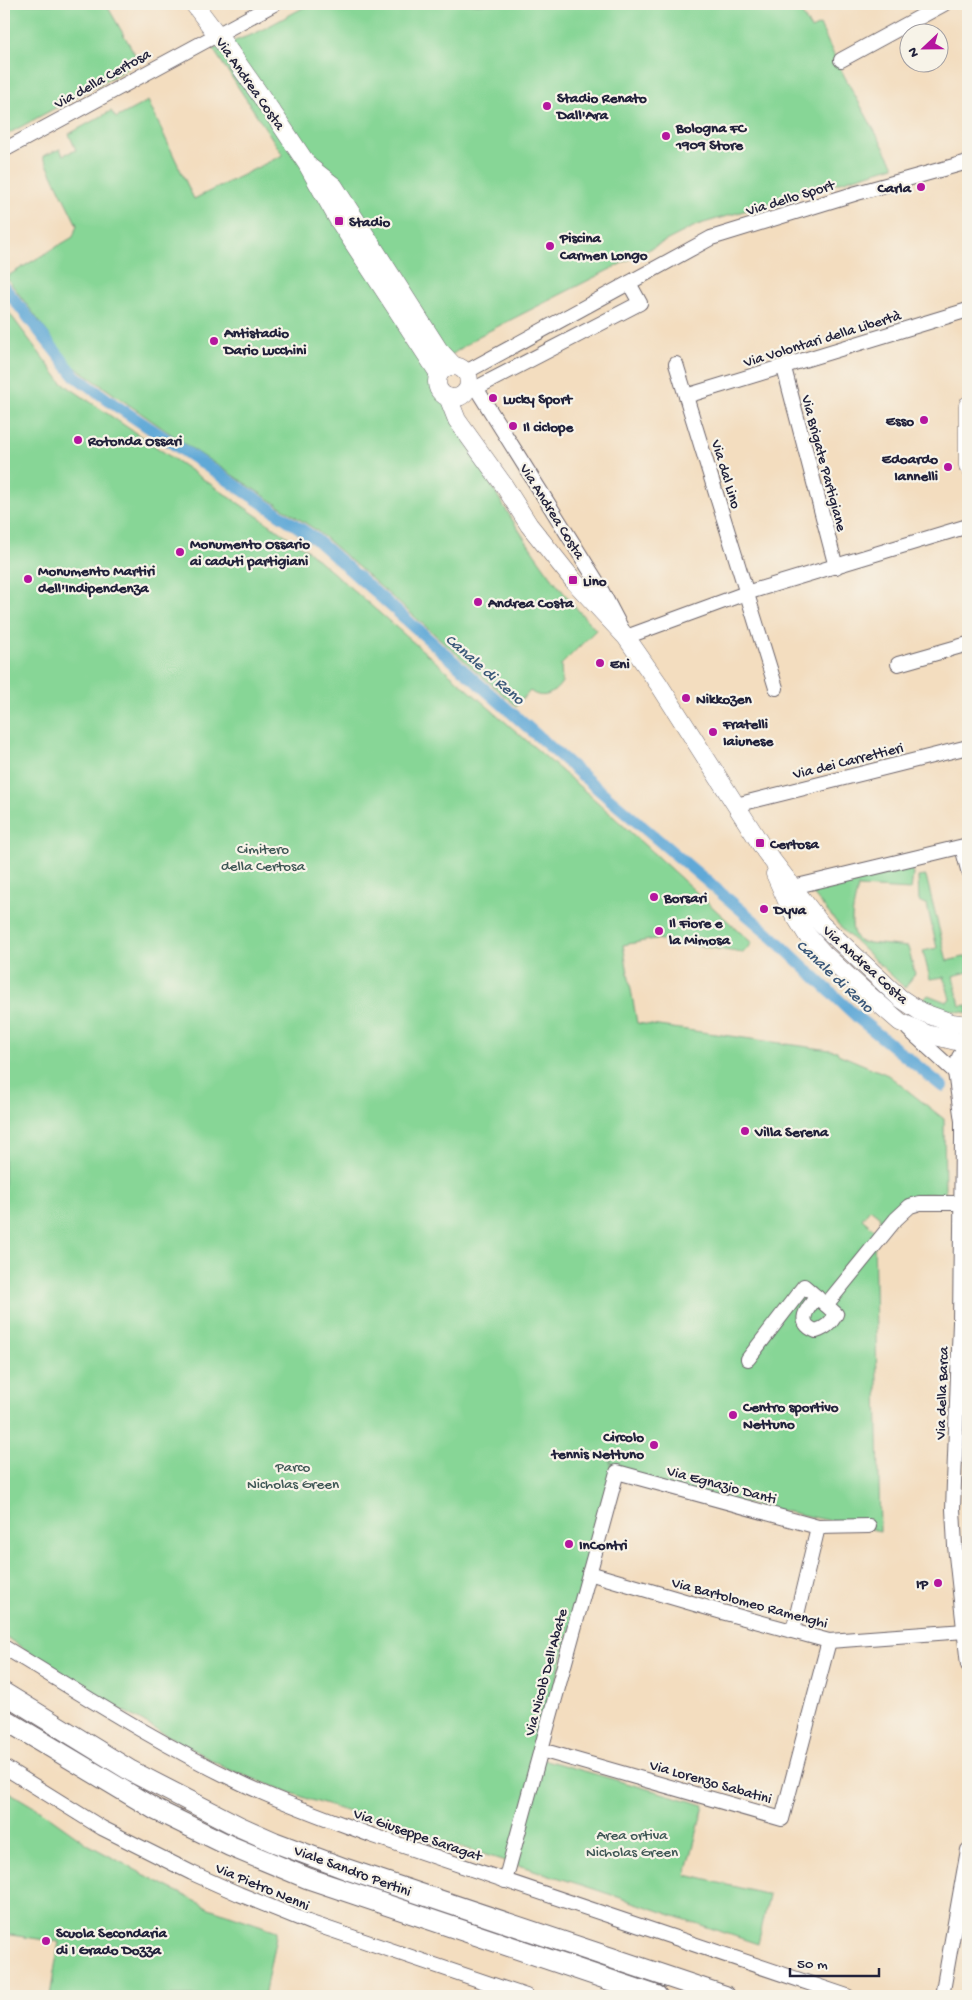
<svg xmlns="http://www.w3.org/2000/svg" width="972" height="2000" font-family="'Gochi Hand',sans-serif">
<rect width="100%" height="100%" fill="#f7f3e8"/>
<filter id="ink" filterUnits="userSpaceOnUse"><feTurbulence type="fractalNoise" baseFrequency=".02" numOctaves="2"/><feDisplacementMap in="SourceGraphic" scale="10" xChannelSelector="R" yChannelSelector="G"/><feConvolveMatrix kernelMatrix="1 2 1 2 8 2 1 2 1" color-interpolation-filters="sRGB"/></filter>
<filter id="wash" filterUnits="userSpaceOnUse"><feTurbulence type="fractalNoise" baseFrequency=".0096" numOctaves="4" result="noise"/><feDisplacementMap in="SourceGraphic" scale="20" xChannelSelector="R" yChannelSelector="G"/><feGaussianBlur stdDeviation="1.12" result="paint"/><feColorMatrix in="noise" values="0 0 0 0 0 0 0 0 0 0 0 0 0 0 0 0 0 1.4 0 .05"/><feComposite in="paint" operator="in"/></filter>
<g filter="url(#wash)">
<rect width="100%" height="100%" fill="#f3ddbf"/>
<g fill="#87d696" stroke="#547c68">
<path d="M4,4h102l30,52 -11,14 -121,66z"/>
<path d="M310,4h486l15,25 9,-4 21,45 53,96 -197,59 -218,111 -51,35c49,90 97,184 168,259l-35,35 1,17c-7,11 -19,19 -32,9l-14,15 -200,-176 -128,-84 -116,-81 -66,-88 67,-40 4,-12 -34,-69 17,-7 3,6 13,-5 -7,-16 42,-23 5,7 32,-17 46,98 89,-44 -70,-106 43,-16z"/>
<path d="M4,306l57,76 246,168 287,249 158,144 -9,10 -88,-14 -32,6 14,78 200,28 1,3 50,21 56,44 1,75c-33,-1 -42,1 -61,29l-5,-4 1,-2 -10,-8 -8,10 14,12 -2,3 6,297 -189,-39 -74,-20 -10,-19 7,19 -79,285 169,48 -18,70 83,20 -11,49 -167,-56 -283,-89 -81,-30 -121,-68 -102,-65z"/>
<path d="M911,868l2,6 -2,16 -53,-3c-3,16 -13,43 2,55l48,5 7,27 -10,14 -62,-58 -31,-37z"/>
<path d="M926,876l21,85 21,-5v16l-15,4 7,30 8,-1v8l-25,-4 -20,-9 5,-5 18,7 4,-3 -6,-22 -14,2 -7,-28 14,-3 -10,-43 -8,-4 -1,-24z"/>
<path d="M4,1789l40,24 45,32 56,30 64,33 68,23 -13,65h-214l9,-54 -55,-8z"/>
</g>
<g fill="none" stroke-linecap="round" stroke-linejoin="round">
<path stroke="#60a9d7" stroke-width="12" d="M4,287l71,89 40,29 198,132 278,246 176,149 91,86 84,68"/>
</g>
</g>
<g filter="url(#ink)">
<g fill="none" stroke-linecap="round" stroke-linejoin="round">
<defs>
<g id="minor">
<path d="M841,60l103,-56"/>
<path d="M4,150l270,-146"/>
<path d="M676,364l100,324"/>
<path d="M784,368l52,199"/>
<path d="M466,372l245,-134 146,-45 111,-31"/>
<path d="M469,385l7,3 164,-85 -11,-20"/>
<path d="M476,388l120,192 30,57 120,-44 222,-67"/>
<path d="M686,396l282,-86"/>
<path d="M898,664l70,-20"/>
<path d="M736,805l232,-58"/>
<path d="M962,847l6,23"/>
<path d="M793,887l175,-42"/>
<path d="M908,1029l47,43"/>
<path d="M968,1043l-9,14 -4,15 7,49v19l-2,182 -7,187 2,37 13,119"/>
<path d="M817,1297c-10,11 -22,26 -1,34 10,-3 15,-8 20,-17l-10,-9"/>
<path d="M748,1359l56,-73 22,19 70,-86 14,-13 10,-3h41"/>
<path d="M818,1527l51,-1"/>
<path d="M589,1573l133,39 107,29 136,-10"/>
<path d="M4,1647c76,46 152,95 233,134 43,21 89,37 134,54l476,161"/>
<path d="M541,1750l241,69 47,-178"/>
<path d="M4,1767l98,61 90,45 47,21 72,29 215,73"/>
<path d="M505,1881l112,-409 201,55 -25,104"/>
<path d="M942,1996l26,-146"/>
</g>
<g id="major">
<path d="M194,4l31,41 52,74 30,45 32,57 100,153"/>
<path d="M311,168l23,18 105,164 14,15"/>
<circle cx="453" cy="382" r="16"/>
<path d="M448,397l9,23 46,64 26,41 44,55 53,57 34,49 105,165 56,73 79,74 21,14 31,11 16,2"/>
<path d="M968,405v61"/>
<path d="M775,874l15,34 17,27 16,18 39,36 38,33 27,12 41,10"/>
</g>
<g id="highway">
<path d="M4,1693l127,78 107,55 36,16 72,27 379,127"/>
<path d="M4,1719l152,91 74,36 77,32 350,118"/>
</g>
</defs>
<use href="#minor" stroke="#6b6369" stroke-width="16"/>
<use href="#major" stroke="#6b6369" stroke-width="19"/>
<use href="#highway" stroke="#6b6369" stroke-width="22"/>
<use href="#minor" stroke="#fff" stroke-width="14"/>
<use href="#major" stroke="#fff" stroke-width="18"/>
<use href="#highway" stroke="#fff" stroke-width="20"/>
</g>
</g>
<g fill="#b5179e" stroke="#f7f3e8" stroke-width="2">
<circle cx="547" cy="106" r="5"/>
<circle cx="666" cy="136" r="5"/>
<circle cx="921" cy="187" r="5"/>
<rect x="334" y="216" width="10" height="10" rx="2.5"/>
<circle cx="550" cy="246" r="5"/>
<circle cx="214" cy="341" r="5"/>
<circle cx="493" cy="398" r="5"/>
<circle cx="924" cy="420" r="5"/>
<circle cx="513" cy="426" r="5"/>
<circle cx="78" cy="440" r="5"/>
<circle cx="948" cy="467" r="5"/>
<circle cx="180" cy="552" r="5"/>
<circle cx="28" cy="579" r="5"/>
<rect x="568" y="575" width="10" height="10" rx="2.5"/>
<circle cx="478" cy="602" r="5"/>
<circle cx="600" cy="663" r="5"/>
<circle cx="686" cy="698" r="5"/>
<circle cx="713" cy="732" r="5"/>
<rect x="755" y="838" width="10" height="10" rx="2.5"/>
<circle cx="654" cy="897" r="5"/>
<circle cx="764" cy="909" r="5"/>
<circle cx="659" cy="931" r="5"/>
<circle cx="745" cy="1131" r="5"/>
<circle cx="733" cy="1415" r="5"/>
<circle cx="654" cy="1445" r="5"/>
<circle cx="569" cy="1544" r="5"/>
<circle cx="938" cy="1583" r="5"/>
<circle cx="46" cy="1941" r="5"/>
</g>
<g text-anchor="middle" stroke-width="4.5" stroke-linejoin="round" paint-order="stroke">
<g font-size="15" fill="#22223b" stroke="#f7f3e8">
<text transform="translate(102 78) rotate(-29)" y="5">Via della Certosa</text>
<text transform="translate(251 83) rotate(55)" y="5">Via Andrea Costa</text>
<text transform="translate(790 197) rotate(-17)" y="5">Via dello Sport</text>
<text transform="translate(822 338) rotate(-17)" y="5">Via Volontari della Libertà</text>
<text transform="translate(825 463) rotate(75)" y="5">Via Brigate Partigiane</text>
<text transform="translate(727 474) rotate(73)" y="5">Via dal Lino</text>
<text transform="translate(553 511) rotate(58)" y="5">Via Andrea Costa</text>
<text transform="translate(848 760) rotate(-14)" y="5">Via dei Carrettieri</text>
<text transform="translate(866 964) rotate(42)" y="5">Via Andrea Costa</text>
<text transform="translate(941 1393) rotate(-88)" y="5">Via della Barca</text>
<text transform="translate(722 1484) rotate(15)" y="5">Via Egnazio Danti</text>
<text transform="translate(750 1602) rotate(15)" y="5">Via Bartolomeo Ramenghi</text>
<text transform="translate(545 1672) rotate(-75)" y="5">Via Nicolò Dell'Abate</text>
<text transform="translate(711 1781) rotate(16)" y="5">Via Lorenzo Sabatini</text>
<text transform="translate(418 1834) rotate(19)" y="5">Via Giuseppe Saragat</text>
<text transform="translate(353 1870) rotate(20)" y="5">Viale Sandro Pertini</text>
<text transform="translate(263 1886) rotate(23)" y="5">Via Pietro Nenni</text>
</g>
<g font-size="15" font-weight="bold" fill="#22223b" stroke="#f7f3e8" text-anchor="start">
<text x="557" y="102">Stadio Renato<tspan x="557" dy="17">Dall'Ara</tspan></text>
<text x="676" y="132">Bologna FC<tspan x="676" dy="17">1909 Store</tspan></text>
<text x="911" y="192" text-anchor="end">Carla</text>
<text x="349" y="226">Stadio</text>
<text x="560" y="242">Piscina<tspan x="560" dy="17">Carmen Longo</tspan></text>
<text x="224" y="337">Antistadio<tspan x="224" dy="17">Dario Lucchini</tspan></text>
<text x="503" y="403">Lucky Sport</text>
<text x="914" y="425" text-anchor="end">Esso</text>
<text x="523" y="431">Il ciclope</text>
<text x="88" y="445">Rotonda Ossari</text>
<text x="938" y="463" text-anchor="end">Edoardo<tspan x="938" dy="17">Iannelli</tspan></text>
<text x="190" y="548">Monumento Ossario<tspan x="190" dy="17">ai caduti partigiani</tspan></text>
<text x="38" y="575">Monumento Martiri<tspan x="38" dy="17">dell'Indipendenza</tspan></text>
<text x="583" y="585">Lino</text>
<text x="488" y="607">Andrea Costa</text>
<text x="610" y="668">Eni</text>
<text x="696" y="703">Nikkozen</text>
<text x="723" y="728">Fratelli<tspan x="723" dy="17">Iaiunese</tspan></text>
<text x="770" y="848">Certosa</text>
<text x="664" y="902">Borsari</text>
<text x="774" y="914">Dyva</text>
<text x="669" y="927">Il Fiore e<tspan x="669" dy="17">la Mimosa</tspan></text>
<text x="755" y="1136">Villa Serena</text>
<text x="743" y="1411">Centro sportivo<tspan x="743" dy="17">Nettuno</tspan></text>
<text x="644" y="1441" text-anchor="end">Circolo<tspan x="644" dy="17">tennis Nettuno</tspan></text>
<text x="579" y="1549">InContri</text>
<text x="928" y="1588" text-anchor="end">IP</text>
<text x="56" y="1937">Scuola Secondaria<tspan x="56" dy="17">di I Grado Dozza</tspan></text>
</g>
<g font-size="15" fill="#405856" stroke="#f7f3e8">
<text x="263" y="853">Cimitero<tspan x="263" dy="17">della Certosa</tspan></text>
<text x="293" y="1471">Parco<tspan x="293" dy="17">Nicholas Green</tspan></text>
<text x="632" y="1839">Area ortiva<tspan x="632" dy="17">Nicholas Green</tspan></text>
</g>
<g font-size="16" font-style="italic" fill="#3b5879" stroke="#f7f3e8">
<text transform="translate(486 668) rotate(41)" y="6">Canale di Reno</text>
<text transform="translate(836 975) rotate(43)" y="6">Canale di Reno</text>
</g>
</g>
<rect width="972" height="2000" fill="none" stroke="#f7f3e8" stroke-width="20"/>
<g transform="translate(924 48) rotate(248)"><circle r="24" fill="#f7f3e8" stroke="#a29fa3"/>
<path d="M0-4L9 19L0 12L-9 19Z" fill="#b5179e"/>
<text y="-8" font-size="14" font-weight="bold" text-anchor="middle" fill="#22223b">N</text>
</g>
<path d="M790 1968v8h89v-8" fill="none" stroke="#22223b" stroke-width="2.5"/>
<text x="797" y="1968" font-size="15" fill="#22223b" stroke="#f7f3e8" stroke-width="4" paint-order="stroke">50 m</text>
</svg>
